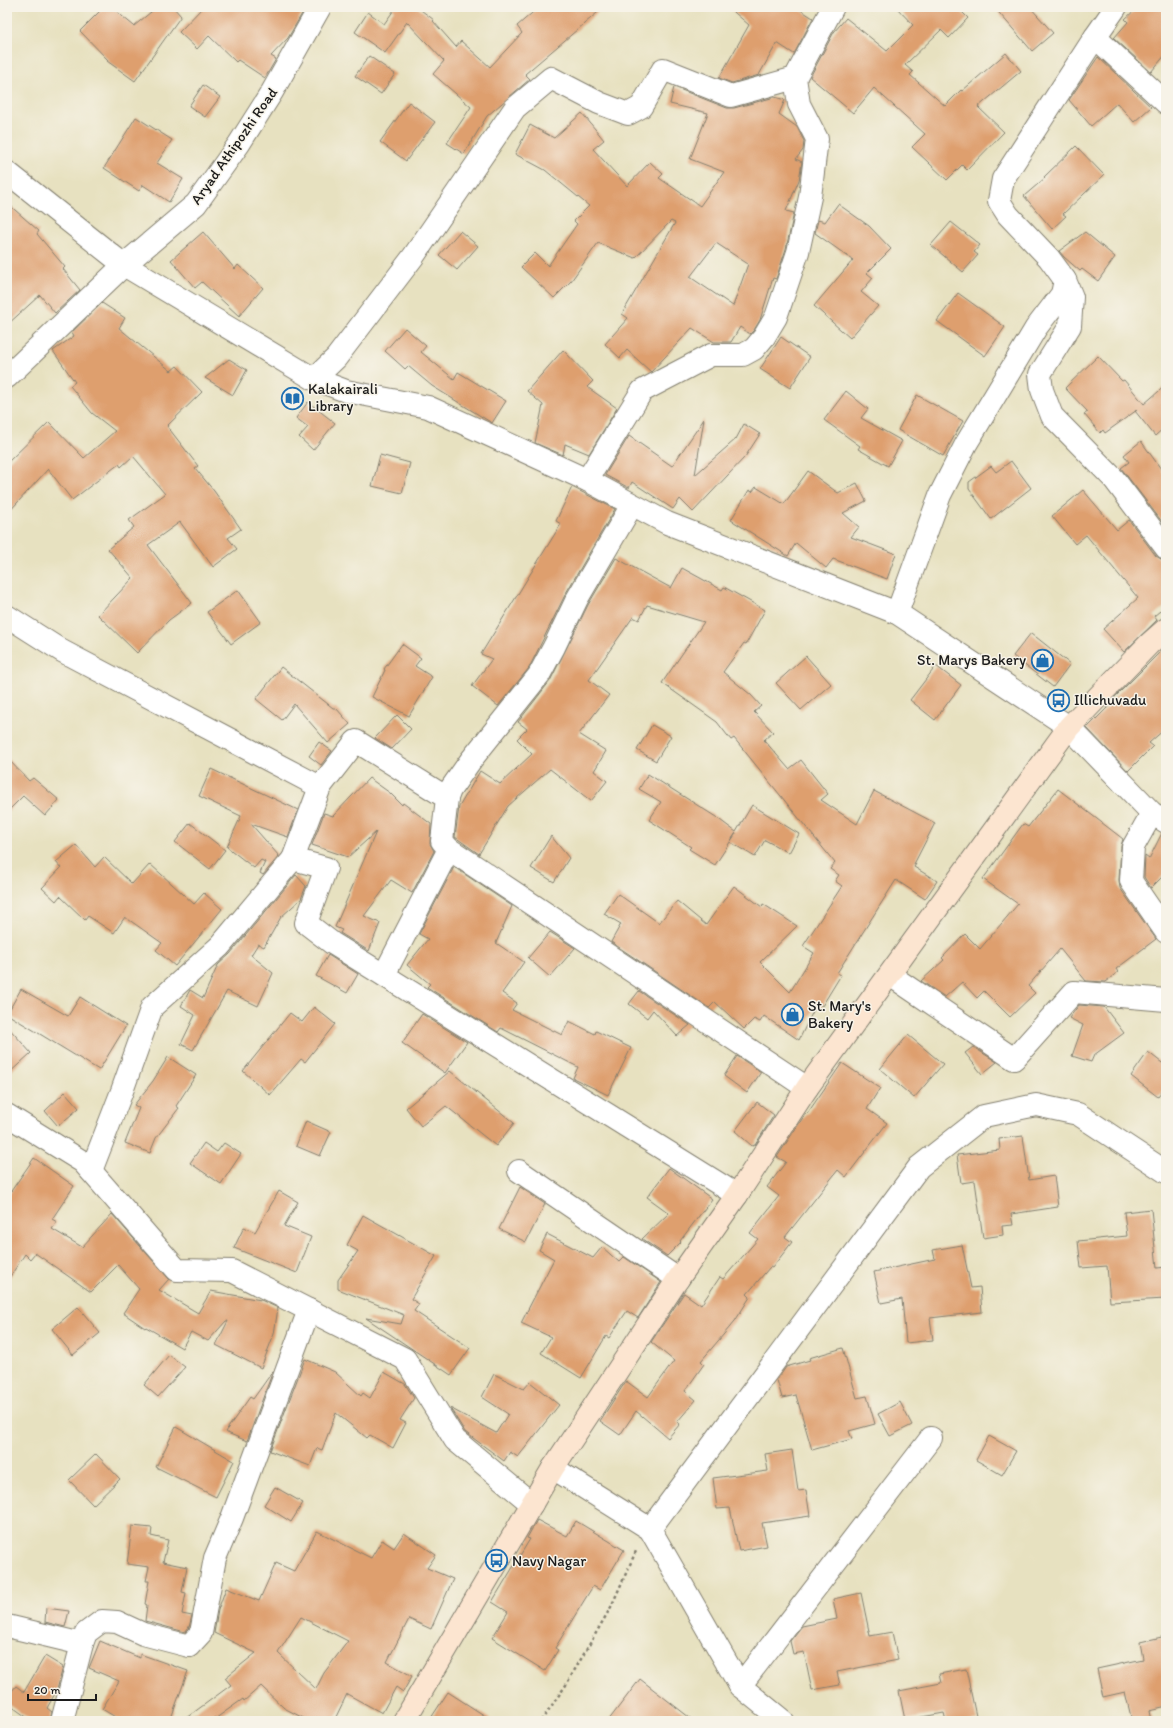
<svg xmlns="http://www.w3.org/2000/svg" width="1173" height="1728" font-family="Itim,sans-serif">
<rect width="100%" height="100%" fill="#f7f3e8"/>
<filter id="ink" filterUnits="userSpaceOnUse"><feTurbulence type="fractalNoise" baseFrequency=".025" numOctaves="2"/><feDisplacementMap in="SourceGraphic" scale="8" xChannelSelector="R" yChannelSelector="G"/><feConvolveMatrix kernelMatrix="1 2 1 2 8 2 1 2 1" color-interpolation-filters="sRGB"/></filter>
<filter id="wash" filterUnits="userSpaceOnUse"><feTurbulence type="fractalNoise" baseFrequency=".012" numOctaves="4" result="noise"/><feDisplacementMap in="SourceGraphic" scale="16" xChannelSelector="R" yChannelSelector="G"/><feGaussianBlur stdDeviation="0.9" result="paint"/><feColorMatrix in="noise" values="0 0 0 0 0 0 0 0 0 0 0 0 0 0 0 0 0 1.4 0 .05"/><feComposite in="paint" operator="in"/></filter>
<g filter="url(#wash)">
<rect width="100%" height="100%" fill="#e7e1c0"/>
<g id="blocks">
<g fill="#de9f6e" fill-rule="evenodd">
<path d="M104,7h7l23,19 23,-19h16l8,9 -46,65 -28,-20 1,-1 -28,-29z"/>
<path d="M203,7h96l4,5 -15,26 -17,18 5,3 -11,19 -27,-18 -2,2 -27,-26 -12,13 -18,-17z"/>
<path d="M392,7h25l17,13 -1,1 23,26 5,-6 29,26 32,-34 -5,-7 22,-19h65l-79,67 5,5 -43,37 -23,38 -17,-11 24,-36 -38,-33 11,-13 -37,-39 -22,31 -30,-21 13,-20 16,12 10,-14z"/>
<path d="M728,7h68l17,11 -19,36 -17,-11 -18,32 -27,8 -13,-5 30,-53z"/>
<path d="M896,7h61l11,11 -19,20 -8,-8 -36,35 8,7 -3,3 35,31 16,-16 1,1 44,-38 15,18 -43,36 26,25 -37,38 -5,-5 -15,15 -35,-33 13,-13 -51,-46 -21,25 -43,-36 24,-45 12,-14 41,33 26,-26z"/>
<path d="M994,7h36l23,26 -21,18z"/>
<path d="M1138,7h28v47l-15,18 -37,-34 14,-16 -3,-3z"/>
<path d="M369,56l26,18 -14,20 -26,-18z"/>
<path d="M1098,57l53,50 -17,15 -17,-19 -26,23 -22,-26z"/>
<path d="M203,85l17,12 -15,20 -16,-11z"/>
<path d="M674,87l53,21h7l41,-11 10,3 -6,14 18,13 7,14 -1,9 -7,9 6,3 -3,18 -13,31 8,2 -8,36 -10,30 -3,-1 -13,42 -6,10 -4,4 -10,-7 -9,15h-17l-22,-14 -41,44 -24,-22 -7,8 -15,-14 23,-26 -6,-4 53,-91 -4,-2 -36,37 -37,-15 -27,38 -17,17 -33,-31 14,-14 13,13 29,-42 -3,-3 15,-15 -44,-36 -30,-16 15,-29 24,13 28,-25 22,27 -11,9 34,37 23,-24 13,12 -4,4 41,28 24,-34 -34,-13 18,-46 -38,-9zM716,243l32,21 -15,42 -43,-29z"/>
<path d="M409,102l26,20 -29,39 -26,-19z"/>
<path d="M136,117l36,23 -15,23 26,16 -14,23 -26,-17 -4,6 -35,-23z"/>
<path d="M1076,146l28,29 -41,39 3,2 -14,13 -28,-33 21,-18 -1,-1z"/>
<path d="M7,203l32,28 -2,3 28,33 -2,2 17,21 -25,23 -15,-18 -33,30z"/>
<path d="M838,204l31,22 22,23 -24,24 6,5 -12,14 17,14 -28,32 -36,-32 39,-46 -38,-27 3,-13 7,2z"/>
<path d="M951,222l29,23 -6,7 4,3 -15,17 -32,-27z"/>
<path d="M460,231l18,15 -21,24 -18,-15z"/>
<path d="M203,232l32,37 3,-4 25,23 -24,28 -37,-34 -7,6 -24,-28z"/>
<path d="M1085,232l30,25 -17,24 -16,-12 -2,2 -16,-14 -5,-6z"/>
<path d="M958,293l47,34 -20,29 -48,-35z"/>
<path d="M102,303l23,15 -6,10 52,43 6,-5 25,26 -35,34 31,40 -3,2 19,23 27,38 -13,9 9,11 -24,18 -33,-45 -32,23 44,58 -23,17 -32,33 -39,-38 35,-37 -25,-29 26,-22 -5,-7 36,-26 -32,-38 -12,11 -2,-3 -47,36 -24,-31 -41,45v-51l42,-41 35,36 31,-27 -23,-18 -22,-27 5,-4 -22,-31 21,-15 -2,-4z"/>
<path d="M405,328l21,18 -5,6 33,27 4,-7 48,29 -14,22 -60,-37 -24,-20 -3,3 -20,-18z"/>
<path d="M781,337l29,20 -20,31 -30,-19z"/>
<path d="M563,350l30,31 -6,6 30,21 -28,46 -24,-10 -2,11 -28,-12 8,-38 -16,-14z"/>
<path d="M1098,356l24,25 2,-1 20,24 22,-19v41l-11,10 -20,-25 2,-1 -32,23 -2,-3 -3,3 -16,-19 4,-2 -23,-24z"/>
<path d="M229,359l18,11 -14,25 -28,-17z"/>
<path d="M846,391l22,18 -7,9 41,23 -14,25 -30,-17 2,-3 -36,-26z"/>
<path d="M917,395l46,26 -20,35 -45,-26z"/>
<path d="M308,402l27,21 -22,27 -14,-13 9,-10 -12,-9z"/>
<path d="M704,419l-9,56 41,-36 8,-15 16,10 -15,23 -52,55 -13,-13 -7,10 -41,-27 -3,6 -24,-13 24,-39 43,30z"/>
<path d="M1141,441l25,35v51l-45,-59 8,-6 -5,-7z"/>
<path d="M380,455l30,8 -8,30 -30,-7z"/>
<path d="M1011,461l20,27 -40,31 -22,-30v-7l22,-16 5,6z"/>
<path d="M808,471l30,22 19,-10 9,18 -23,12 16,14 -8,10 45,17 -9,25 -54,-20 -7,9 -30,-25 -8,13 -57,-36 18,-30 3,2 4,-5 28,17z"/>
<path d="M572,487l43,22 -49,84 -37,75 -31,38 -26,-20 20,-27 -11,-5 80,-130 -5,-3z"/>
<path d="M1083,490l34,40 12,-10 27,36 5,3 5,1v46l-12,10 3,4 -33,32 -21,-23 35,-31 -52,-63 -11,9 -23,-28z"/>
<path d="M616,558l55,30 11,-20 40,22 2,-3 41,23 -19,34 -2,-1 -21,29 28,23 10,11 -7,6 19,20 -9,8 25,29 12,-9 27,34 -7,6 36,24 17,-33 61,32 -21,41h2l-2,3 23,14 -12,18 -29,-19 -59,93 4,2 -19,31 -5,-3 -18,37 -35,-24 -4,6 -6,-3 -10,10 -29,-27 -6,6 -98,-66 10,-18 -17,-10 14,-20 41,29 18,-22 29,24 28,-39 28,21 1,-3 34,22 -37,36 30,30 24,-39 -11,-7 39,-60 -7,-5 4,-6 -9,-6 5,-6 -101,-125 -3,2 -14,-18 -55,-39 42,-61 -57,-17 -8,15 -6,-3 -44,63 20,15 -30,39 27,17 -12,20 13,10 -16,20 -41,-32 -42,37 -29,48 -24,-17 4,-30 21,-36 20,13 32,-30 -15,-15 10,-10 -9,-7 32,-41 38,-76z"/>
<path d="M238,590l23,32 -30,22 -24,-32z"/>
<path d="M1031,633l39,31 -17,23 -40,-31z"/>
<path d="M402,644l19,14 -6,8 17,11 -23,39 -37,-19 13,-27 -1,-1z"/>
<path d="M1166,646v82l-17,15 4,3 -25,25 -41,-43 24,-24 -1,-2z"/>
<path d="M806,656l25,28 -30,26 -25,-27z"/>
<path d="M936,666l25,19 -26,35 -25,-20z"/>
<path d="M281,667l52,41h3l14,16 -22,19 -34,-39 -12,16 -26,-21z"/>
<path d="M397,715l14,14 -19,20 -17,-11z"/>
<path d="M652,725l19,11 -15,25 -19,-11z"/>
<path d="M319,742l13,9 -11,14 -12,-9z"/>
<path d="M7,758l22,23 4,-3 26,22 -14,16 -22,-20 -16,16z"/>
<path d="M211,769l87,41 -10,27 -37,-13 28,32 -16,19 -3,-2 5,-11 -4,-2 -7,8 -27,-21 14,-31 -42,-20z"/>
<path d="M648,774l68,43 20,15 16,-27 47,29 -10,19 -24,-13 -10,17 -25,-15 6,-9 -21,32 -26,-16 2,-2 -42,-27 12,-18 -22,-13z"/>
<path d="M369,778l21,15 12,12 1,-2 28,21 -1,20 4,7 -22,42 -21,-13 -27,36 16,7 -11,28 -29,-18 2,-3 -7,-3 41,-95 -28,25 -36,-12 12,-32 9,3z"/>
<path d="M1058,789l65,50 -2,7 -2,34 1,8 36,51 -40,30 2,3 -13,10 -19,-1 -26,-32 -32,37 7,7 -25,24 -26,-26 -7,7 -15,-16 -17,15 -24,-16 23,-21 -2,-2 23,-24 15,15 38,-45 -35,-25 40,-55 5,3z"/>
<path d="M190,823l35,27 -15,19 -35,-27z"/>
<path d="M1162,833l4,1v39l-15,15 -7,-11 1,-21 4,3z"/>
<path d="M551,836l18,22 -15,24 -23,-14z"/>
<path d="M76,845l19,22 9,-10 28,27 18,-20 44,40 10,-11 18,16 -47,57 -19,-16 6,-7 -37,-26 -11,16 -26,-17 -3,4 -25,-24 -4,5 -14,-13 19,-20 -5,-6z"/>
<path d="M454,867l58,39 -16,37 28,19 -22,31 15,10 -5,7 50,25 7,-14 26,13 1,-3 35,17 -23,47 -35,-17 5,-11 -77,-39 -3,4 -71,-45 3,-3 -23,-19 21,-26 -9,-5z"/>
<path d="M296,875l10,11 -5,13 -20,18 -17,30 -6,-3 -7,11 22,18 -15,33 -31,-15 -34,59 -12,-6 14,-29 -14,-9 9,-16 13,8 15,-33 12,-11z"/>
<path d="M550,932l25,16 -25,29 -22,-19z"/>
<path d="M328,955l30,19 -11,19 -31,-17z"/>
<path d="M21,989l47,27 12,-19 46,29 -27,44 -92,-56z"/>
<path d="M639,991l51,34 -13,11 -24,-26 -6,8 -18,-14z"/>
<path d="M1079,1005l25,2 20,26 -30,22 -3,7 -19,-6 11,-31 -14,-7z"/>
<path d="M314,1007l21,17 -30,38 -4,-3 -31,36 -27,-24 47,-58 12,9z"/>
<path d="M422,1014l45,28 -22,31 -43,-30z"/>
<path d="M7,1026l24,27 -24,22z"/>
<path d="M908,1035l35,29 -29,34 -34,-29z"/>
<path d="M973,1047l24,15 -15,12 -17,-21z"/>
<path d="M1148,1052l18,14v21l-8,10 -27,-21z"/>
<path d="M737,1056l24,16 -14,21 -23,-17z"/>
<path d="M168,1057l28,18 -20,31 3,2 -23,30 -6,15 -25,-10 14,-35 -5,-3 19,-24z"/>
<path d="M842,1063l38,25 -13,21 20,14 -41,54 -8,-7 -53,67 7,5 -20,26 -2,-1 -23,27 3,3 -15,24 -34,40 3,3 -19,27 11,9 -19,22 3,2 -12,14 -32,-27 -16,24 -20,-14 26,-40 22,16 26,-36 -23,-19 33,-49 17,12 19,-28 3,2 35,-40 -8,-6 29,-37 -12,-9 19,-25 -9,-5 29,-44 1,1z"/>
<path d="M450,1071l64,52 -18,23 -50,-40 -25,20 -15,-18z"/>
<path d="M65,1092l14,16 -21,18 -13,-15z"/>
<path d="M757,1102l17,13 -19,30 -3,1 -17,-15z"/>
<path d="M306,1121l25,11 -11,24 -24,-10z"/>
<path d="M1023,1136l6,44 25,-4 4,31 -47,7 2,11 -11,1 1,9 -20,3 -8,-57 -14,2 -4,-28 43,-5 -1,-11z"/>
<path d="M204,1143l13,9 7,-9 17,11 -20,30 -31,-21z"/>
<path d="M34,1158l40,28 -22,33 5,3 -5,7 30,18 30,-33 57,65 -10,11 39,23 13,-22 50,9 17,8 -4,26 -13,34 -45,-23 12,-24h-2l-18,20 -17,-9 -9,16 -36,-21 -1,1 -22,-15 16,-24 -21,-24 -27,27 -56,-39 -5,6 -5,-5 -18,27v-84z"/>
<path d="M669,1168l43,31 -32,42 1,1 -14,14 -25,-17 27,-26 -22,-16z"/>
<path d="M520,1187l25,17 -19,38 -27,-13z"/>
<path d="M279,1191l19,11 -14,24 27,11 -14,36 -63,-25 10,-21 11,5z"/>
<path d="M1151,1209l6,59 9,-1v32l-56,3 -3,-36 -26,2 -3,-27 49,-5 -3,-24z"/>
<path d="M363,1215l73,41 -25,43 8,5 -5,7 56,37 -19,27 -85,-57 35,6 3,-9 -66,-26v-9l20,-29 -11,-6z"/>
<path d="M547,1234l46,24 9,-11 17,15 5,-5 37,25 -23,36 -11,-7 -18,27 -3,-2 -25,42 -40,-25 10,-16 -30,-14 33,-64 -15,-9z"/>
<path d="M962,1245l9,43 9,-1 2,25 -52,6 3,22 -27,3 -4,-44 -21,4 -7,-31 61,-13 -2,-9z"/>
<path d="M78,1307l22,26 -27,22 -21,-26z"/>
<path d="M843,1348l14,50 10,-2 8,28 -26,7 3,8 -40,11 -16,-55 -14,3 -5,-18 9,-13 24,-7 -1,-2z"/>
<path d="M169,1355l16,12 -27,30 -14,-12z"/>
<path d="M305,1359l30,13 26,24 2,-3 7,5 14,-26 21,12 9,14 -14,22 6,3 -13,25 -23,-13 -3,3 -31,-25 -14,37 -5,-2 -7,18 -40,-15z"/>
<path d="M273,1371l-26,70 -22,-9 25,-35 3,2z"/>
<path d="M494,1374l30,15 6,-7 29,23 -41,52 -8,-5 -6,9 -39,-29 -15,-24 46,25 12,-19 -26,-17z"/>
<path d="M900,1402l12,23 -22,11 -12,-22z"/>
<path d="M176,1427l58,34 -18,36 -60,-30z"/>
<path d="M989,1436l27,15 -14,24 -26,-15z"/>
<path d="M792,1450l6,41 8,-1 4,26 -48,7 5,23 -28,5 -9,-43 -13,1 -4,-31 55,-7 -3,-17z"/>
<path d="M96,1454l24,25 -27,26 -24,-25z"/>
<path d="M275,1487l28,16 -12,19 -27,-17z"/>
<path d="M537,1520l30,16 9,-15 48,29 -24,40 -7,-4 -38,62 3,2 -13,21 -53,-33 16,-26 -16,-10 38,-63 -3,-1z"/>
<path d="M132,1526l20,2 -1,8 17,4 -5,22 24,5 -5,25 4,1 -4,21 10,2 -3,11 -4,5 -40,-11 2,-16 -2,-1 4,-23h-3l3,-14 -22,-3z"/>
<path d="M317,1531l54,27 11,-18 12,8 10,-15 32,22 -9,13 26,11 -22,50 -22,-10 -22,43 25,14 -9,16 -7,-5 -14,26 -35,-19 -13,27h-25l-25,-13 -23,-22 -17,15 -1,-2 -31,22h-30l49,-36 -6,-7 31,-25 -42,-20 4,-23 8,-22 33,13 17,-38 18,8zM301,1617l47,24 -24,32 -8,16 -38,-36z"/>
<path d="M861,1593l9,43 22,-4 6,28 -61,12 3,13 -28,5 -8,-38 -11,2 -3,-13 12,-15 35,-7 -4,-20z"/>
<path d="M46,1608l23,3 -4,16 -20,-5z"/>
<path d="M1166,1636v71l-17,4 2,10h-19l-7,-29 -22,5 -6,-28 46,-10 -3,-17z"/>
<path d="M100,1641l40,17v-4l48,17 -18,50h-48l-20,-12 17,-28 -30,-13z"/>
<path d="M45,1656l18,11 -6,23 -10,18 5,4 -2,9h-18l-25,-18v-6l9,-11 8,6z"/>
<path d="M966,1669l11,52h-31l-2,-8 -39,7 -6,-29 42,-8 -2,-9z"/>
<path d="M640,1679l54,42h-86z"/>
<path d="M448,1692l45,29h-64z"/>
</g>
</g>
</g>
<g filter="url(#ink)">
<use href="#blocks" fill-opacity="0" stroke="#827e6e" stroke-width="1"/>
<g fill="none" stroke-linecap="round" stroke-linejoin="round">
<defs>
<g id="minor">
<path d="M1116,7l-21,30 71,66"/>
<path d="M7,172l117,93"/>
<path d="M1065,280l7,17 -2,29 -30,48 2,16 10,26 62,63 52,69"/>
<path d="M314,379l22,-21 77,-101 102,-149 36,-30 48,25 29,11 13,-7 22,-38 68,27 64,-18 38,-71"/>
<path d="M587,480l55,-89 69,-36h32l11,-6 10,-12 12,-20 22,-65 12,-55 7,-58 -18,-35 -4,-26"/>
<path d="M897,613l43,-118 26,-51 70,-116 26,-34 3,-14 -16,-22 -41,-43 -9,-14 4,-22 92,-142"/>
<path d="M7,616l55,35 258,136 36,-46 91,57 -5,43 7,8 358,239"/>
<path d="M1069,727l83,86 14,9"/>
<path d="M320,787l-27,72 33,9 -20,55 26,20 405,252"/>
<path d="M447,798l3,-8 21,-30 68,-85 15,-28 23,-48 55,-94"/>
<path d="M1152,813l-19,34 -2,34 35,51"/>
<path d="M384,975l65,-126"/>
<path d="M890,975l124,84 60,-67 92,8"/>
<path d="M7,1115l76,47 94,108 55,1 173,88 50,81 77,64"/>
<path d="M91,1171l31,-80 30,-84 68,-61 73,-87"/>
<path d="M519,1171l159,108"/>
<path d="M553,1468l97,61 90,157 43,35"/>
<path d="M650,1529l269,-362 65,-51 52,-11 42,9 88,58"/>
<path d="M7,1626l75,18 -20,77"/>
<path d="M82,1644l4,-11 16,-12 15,1 26,12 46,12 12,-13 14,-75 17,-40 77,-208"/>
<path d="M740,1686l191,-248"/>
</g>
<g id="tertiary">
<path d="M124,265l190,114 32,12 82,16 159,73 80,43 230,90 172,114"/>
<path d="M7,377l117,-112 72,-61 43,-60 33,-52 48,-85"/>
</g>
<path id="secondary" d="M404,1721l149,-253 125,-189 59,-84 70,-107 262,-361 80,-83 17,-15"/>
</defs>
<use href="#minor" stroke="#827e6e" stroke-width="24"/>
<use href="#tertiary" stroke="#827e6e" stroke-width="24"/>
<use href="#secondary" stroke="#827e6e" stroke-width="24"/>
<path stroke="#827e6e" stroke-width="2.5" stroke-dasharray="3 3" stroke-linecap="butt" d="M541,1721l25,-36 45,-78 25,-56"/>
<use href="#minor" stroke="#fff" stroke-width="22"/>
<use href="#tertiary" stroke="#fff" stroke-width="22"/>
<use href="#secondary" stroke="#fce5d0" stroke-width="22"/>
</g>
</g>
<defs>
<symbol id="library-ring" viewBox="-11 -11 22 22"><circle r="9.5" fill="#f7f3e8" stroke="#1f6fb2" stroke-width="1.5"/><path d="M-6-4Q-3-5.5-.7-3.5V5Q-3 3-6 4ZM6-4Q3-5.5 .7-3.5V5Q3 3 6 4Z" fill="#1f6fb2"/></symbol>
<symbol id="shop-ring" viewBox="-11 -11 22 22"><circle r="9.5" fill="#f7f3e8" stroke="#1f6fb2" stroke-width="1.5"/><path d="M-5-2.5h2.3a2.7 3.5 0 0 1 5.4 0H5L5.5 6h-11ZM-1.5-2.5h3a1.5 2.3 0 0 0-3 0Z" fill="#1f6fb2"/></symbol>
<symbol id="bus-ring" viewBox="-11 -11 22 22"><circle r="9.5" fill="#f7f3e8" stroke="#1f6fb2" stroke-width="1.5"/><path d="M-5-6H5V4H4V6H2V4H-2V6H-4V4H-5ZM-3.5-4V0h7V-4ZM-3.5 1.2v1.5H-2V1.2ZM2 1.2v1.5H3.5V1.2Z" fill="#1f6fb2"/></symbol>
</defs>
<g fill-rule="evenodd">
<use href="#library-ring" x="280" y="386" width="25" height="25"/>
<use href="#shop-ring" x="1030" y="648" width="25" height="25"/>
<use href="#bus-ring" x="1046" y="688" width="25" height="25"/>
<use href="#shop-ring" x="780" y="1002" width="25" height="25"/>
<use href="#bus-ring" x="484" y="1548" width="25" height="25"/>
</g>
<g text-anchor="middle" stroke-width="3" stroke-linejoin="round" paint-order="stroke">
<g font-size="15" fill="#1c1c1c" stroke="#f7f3e8">
<text transform="translate(234 146) rotate(-55)" y="5">Aryad Athipozhi Road</text>
</g>
<g font-size="15" fill="#1c1c1c" stroke="#f7f3e8" text-anchor="start">
<text x="308" y="394">Kalakairali<tspan x="308" dy="17">Library</tspan></text>
<text x="1026" y="665" text-anchor="end">St. Marys Bakery</text>
<text x="1074" y="705">Illichuvadu</text>
<text x="808" y="1011">St. Mary's<tspan x="808" dy="17">Bakery</tspan></text>
<text x="512" y="1566">Navy Nagar</text>
</g>
</g>
<rect width="1173" height="1728" fill="none" stroke="#f7f3e8" stroke-width="24"/>
<path d="M28 1694v6h68v-6" fill="none" stroke="#1c1c1c" stroke-width="2"/>
<text x="34" y="1694" font-size="12" fill="#1c1c1c" stroke="#f7f3e8" stroke-width="3" paint-order="stroke">20 m</text>
</svg>
